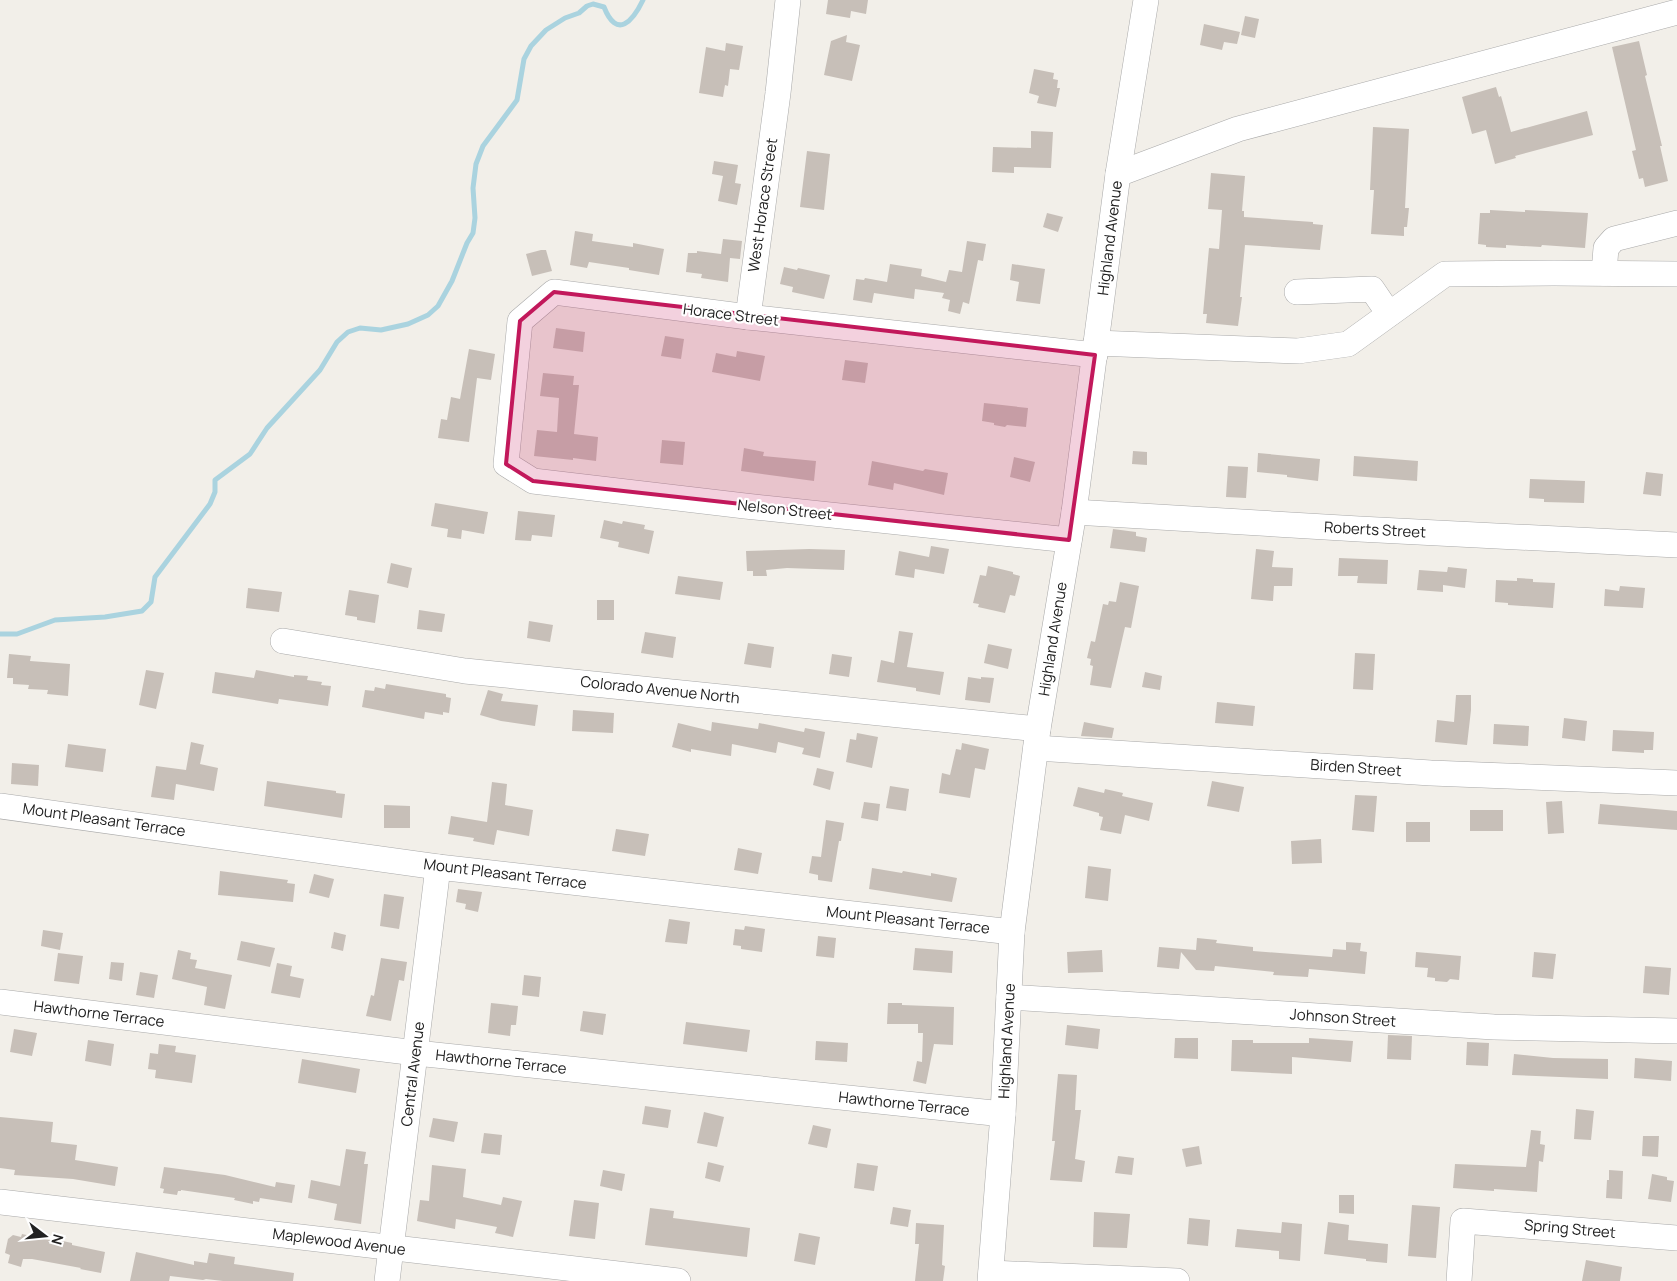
<svg xmlns="http://www.w3.org/2000/svg" width="1677" height="1281" font-family="Manrope,sans-serif">
<rect width="100%" height="100%" fill="#f2efe9"/>
<g fill="none" stroke-linecap="round" stroke-linejoin="round">
<path stroke="#aad3df" stroke-width="5" d="M0,634h17l38,-14 50,-3 37,-6 9,-9 4,-25 55,-73 5,-12v-12l35,-26 17,-26 53,-58 17,-28 11,-10 12,-4 21,2 27,-6 20,-9 10,-9 14,-25 15,-38 6,-10 2,-15 -2,-30 3,-24 7,-18 34,-46 7,-41 7,-13 15,-16 19,-12 14,-5 8,-7 6,-2 11,3c13,33 29,14 39,-7"/>
</g>
<g fill="#c7bfb8">
<path d="M828,0h40l-2,14 -15,-3 -1,7 -24,-4z"/>
<path d="M1245,16l14,3 -4,19 -14,-3z"/>
<path d="M1204,24l36,8 -3,12 -13,-2 -2,8 -22,-5z"/>
<path d="M847,35l-1,7 14,3 -8,36 -28,-6 7,-34z"/>
<path d="M1639,41l8,34 -2,1 17,70h-2l8,35 -23,6 -2,-9 -4,1 -7,-28 4,-1 -24,-103z"/>
<path d="M726,43l17,3 -4,24 -9,-1 -2,17 -3,-1 -2,12 -24,-4 7,-46 19,4z"/>
<path d="M1034,69l20,4 -1,6 5,1 -1,8h3l-4,19 -19,-4 2,-7 -10,-3z"/>
<path d="M1496,87l3,10 2,-1 10,36 76,-21 6,24 -78,21 1,2 -21,6 -9,-34 -14,4 -10,-37z"/>
<path d="M1373,127l36,2 -4,79h4l-2,19h-3v9l-33,-2 3,-44h-4z"/>
<path d="M1031,131l22,1 -2,36 -37,-1v6l-22,-1 1,-25 38,1z"/>
<path d="M807,151l23,3 -6,56 -24,-3z"/>
<path d="M714,161l24,4 -3,18 6,1 -4,21 -19,-4 5,-25 -11,-2z"/>
<path d="M1211,173l34,3 -3,35h2v6l69,5v2l10,1 -3,25 -75,-5 -5,52h2l-4,29 -32,-3 1,-9h-4l6,-66 10,1 3,-39 -14,-1z"/>
<path d="M1490,210l35,2v-2l63,3 -3,35 -43,-3 -1,2 -35,-2v3l-20,-1v-2l-8,-1 2,-31h10z"/>
<path d="M1047,213l16,4 -5,15 -15,-5z"/>
<path d="M575,231l18,3 -1,7 41,6v-4l31,6 -5,26 -30,-5v-2l-40,-6 -2,6 -17,-3z"/>
<path d="M723,239l19,2 -2,18 -10,-1 -2,24 -27,-4 1,-4 -16,-2 2,-19h9v-2l24,3z"/>
<path d="M967,241l19,3 -3,17 -5,-1 -9,44 -6,-2 -3,12 -12,-3 2,-11 -8,-2 2,-5 -29,-4 -1,10 -40,-6 -2,10 -19,-3 3,-21 8,1 1,-2 22,4 3,-18 32,5 -1,7 25,6 3,-12 13,2z"/>
<path d="M541,250h5l6,21 -20,5 -6,-22z"/>
<path d="M1012,264l33,5 -5,35 -24,-3 3,-19 -9,-2z"/>
<path d="M784,267l13,3 1,-2 32,7 -6,24 -32,-7 1,-5 -13,-3z"/>
<path d="M556,328l29,4 -2,20 -30,-4z"/>
<path d="M665,336l19,3 -3,20 -20,-3z"/>
<path d="M469,349l26,5 -4,26 -14,-2 -8,64 -31,-4 3,-19 6,1 4,-23 9,2z"/>
<path d="M737,351l28,5 -5,25 -48,-9 4,-19 20,4z"/>
<path d="M845,360l23,3 -3,20 -23,-3z"/>
<path d="M543,373l31,3 -1,9h6l-5,49 24,3 -2,24 -23,-3v2l-39,-4 3,-26 20,2 2,-34 -19,-2z"/>
<path d="M984,403l44,5 -2,19 -19,-2 -2,2 -11,-2v-2l-12,-2z"/>
<path d="M662,440l23,2 -2,23 -23,-2z"/>
<path d="M744,448l20,4 -1,4 53,5 -2,20 -73,-10z"/>
<path d="M1133,451l14,1v13l-15,-1z"/>
<path d="M1258,453l62,6 -2,22 -31,-4v-2l-30,-3z"/>
<path d="M1354,456l64,5 -1,20 -64,-5z"/>
<path d="M1014,457l21,5 -5,20 -20,-5z"/>
<path d="M872,461l51,10 2,-2 23,4 -4,22 -50,-12 -1,7 -25,-5z"/>
<path d="M1228,466l20,1 -2,31 -20,-1z"/>
<path d="M1646,472l17,2 -2,22 -18,-2z"/>
<path d="M1530,479l55,2 -1,22 -40,-1v-3l-15,-1z"/>
<path d="M435,503l53,9 -4,22 -22,-4 -1,9 -14,-2 1,-8 -17,-3z"/>
<path d="M518,511l37,4 -3,22 -20,-2 -1,6 -16,-1z"/>
<path d="M604,520l18,4 1,-3 22,4 -1,4 10,2 -5,23 -31,-7 1,-5 -19,-4z"/>
<path d="M1113,529l23,3v4l11,2 -2,14 -35,-4z"/>
<path d="M931,546l18,3 -5,25 -29,-5 -1,9 -19,-3 4,-24 30,6z"/>
<path d="M809,549l36,1 -1,20 -57,-2 -21,2 1,6h-14v-5h-6l-1,-20z"/>
<path d="M1256,549l18,2 -2,16 21,1 -1,18h-18l-1,15 -22,-2z"/>
<path d="M1339,558l49,2 -1,24 -30,-1 1,-7h-20z"/>
<path d="M391,563l21,5 -4,20 -21,-5z"/>
<path d="M988,566l25,6v2l7,2 -5,20 -5,-1 -5,18 -27,-6 1,-3 -6,-1 7,-28 6,1z"/>
<path d="M1448,567l19,2 -2,19 -22,-3v7l-26,-2 2,-20 28,2z"/>
<path d="M678,576l45,6 -3,18 -45,-6z"/>
<path d="M1517,578l16,1v3l22,1 -2,25 -45,-3v-2l-13,-1 1,-22 21,1z"/>
<path d="M1120,582l19,4 -8,42 -6,-1 -14,61 -21,-3 3,-19 -3,-1 1,-6 -4,-1 4,-17 4,1 8,-38 5,1 1,-4 7,1z"/>
<path d="M1620,586l25,2 -2,20 -39,-2 1,-17 14,2z"/>
<path d="M248,588l34,4 -3,20 -33,-4z"/>
<path d="M349,590l30,5 -4,28 -18,-3v-3l-12,-2z"/>
<rect x="597" y="600" width="17" height="20"/>
<path d="M419,610l26,4 -3,18 -25,-3z"/>
<path d="M529,621l24,4 -3,17 -23,-4z"/>
<path d="M899,631l14,2 -6,34 37,5 -4,23 -24,-4v-3l-39,-6 4,-22 13,3z"/>
<path d="M645,632l31,5 -3,21 -32,-5z"/>
<path d="M748,643l26,4 -3,21 -27,-4z"/>
<path d="M988,644l24,5 -4,20 -24,-6z"/>
<path d="M1355,653l20,1 -2,36 -20,-1z"/>
<path d="M9,654l22,2 -1,5 40,3 -2,32 -21,-2 1,-4 -20,-1 1,-4 -16,-1v-6h-6z"/>
<path d="M832,654l20,3 -3,20 -20,-3z"/>
<path d="M146,670l18,3 -8,36 -17,-4z"/>
<path d="M256,670l38,7v-2l14,1 -1,4 15,2 -1,3 10,1 -3,20 -49,-7 -1,5 -66,-11 3,-21 39,6z"/>
<path d="M1145,672l17,4 -2,14 -18,-3z"/>
<path d="M968,677l13,2v-2l13,1 -4,25 -25,-3z"/>
<path d="M386,684l60,10v3l5,1 -2,15 -6,-1v3l-18,-3 -1,7 -62,-12 3,-17 9,1 1,-4 10,2z"/>
<path d="M488,690l15,4 -2,7 37,4 -3,21 -34,-5 -21,-6z"/>
<path d="M1456,695h15v15l-4,35 -32,-3 2,-22 17,2z"/>
<path d="M1217,702l38,4 -2,20 -38,-3z"/>
<path d="M573,710l41,3 -1,20 -41,-2z"/>
<path d="M1564,718l23,3 -2,20 -23,-3z"/>
<path d="M712,722l46,7 1,-6 45,9 1,-4 20,4 -5,26 -18,-4 2,-6 -26,-6 -2,11 -44,-9 -1,12 -40,-7v3l-19,-5 6,-24 33,8z"/>
<path d="M1084,722l30,6 -2,10 -31,-2z"/>
<path d="M1494,724l35,2 -1,20 -35,-2z"/>
<path d="M1613,730l41,2 -1,18h-9v3l-32,-2z"/>
<path d="M857,733l21,4 -6,31 -26,-6 4,-23 6,1z"/>
<path d="M191,742l13,3 -4,19 18,4 -4,23 -38,-7 -2,16 -23,-3 5,-31 30,4z"/>
<path d="M962,743l27,6 -4,21 -10,-2 -5,30 -31,-5 3,-20 8,2 6,-26 5,1z"/>
<path d="M68,744l38,5 -3,23 -38,-5z"/>
<path d="M12,763l27,2 -1,21 -27,-2z"/>
<path d="M817,768l17,4 -4,18 -17,-5z"/>
<path d="M267,781l69,10v2l9,1 -3,24 -78,-12z"/>
<path d="M1212,781l32,6 -5,25 -32,-6z"/>
<path d="M492,782l15,2 -2,21 28,5 -4,26 -32,-6 -3,15 -21,-4 1,-3 -26,-4 3,-18 36,6z"/>
<path d="M890,786l19,3 -3,22 -20,-3z"/>
<path d="M1078,787l26,6 1,-4 18,4 -1,3 31,7 -4,18 -24,-6 -4,19 -21,-4 3,-13 -4,-1v-3l-26,-7z"/>
<path d="M1355,795l22,1 -3,36 -22,-2z"/>
<path d="M1562,801l2,32 -16,1 -2,-32z"/>
<path d="M864,802l16,2 -2,17 -17,-3z"/>
<path d="M1600,804l77,7v19l-79,-6z"/>
<path d="M384,805l26,1v22h-26z"/>
<rect x="1470" y="810" width="33" height="21"/>
<path d="M826,820l18,3 -3,18h-2l-7,41 -14,-2v-5l-9,-2 3,-17 9,1z"/>
<rect x="1406" y="822" width="24" height="20"/>
<path d="M616,829l33,5 -4,22 -33,-5z"/>
<path d="M1321,839l1,24 -30,1 -1,-23z"/>
<path d="M738,848l24,5 -4,21 -24,-4z"/>
<path d="M1088,866l23,3 -3,32 -23,-3z"/>
<path d="M872,868l30,5 1,-2 28,5v-3l26,5 -5,24 -83,-13z"/>
<path d="M220,871l68,9 -1,3 8,1 -2,18 -75,-7z"/>
<path d="M314,874l20,5 -5,19 -20,-5z"/>
<path d="M458,889l24,3 -4,20 -13,-3 1,-5 -10,-2z"/>
<path d="M384,894l20,3 -5,32 -19,-3z"/>
<path d="M669,919l21,3 -3,22 -22,-2z"/>
<path d="M745,926l20,3 -3,23 -21,-3v-3l-8,-1 2,-16 9,1z"/>
<path d="M43,930l20,3 -3,17 -19,-4z"/>
<path d="M334,932l12,3 -3,16 -12,-3z"/>
<path d="M818,936l18,2 -2,20 -18,-2z"/>
<path d="M1197,938l20,2 -1,3 37,4v4l79,6 1,-8 13,1v-8l15,1 -1,8 7,1 -2,22 -56,-5 -1,8 -35,-2 1,-3 -59,-6 -1,5 -18,-1 -15,-18 -2,17 -22,-2 2,-20 37,3z"/>
<path d="M241,941l34,7 -5,19 -33,-7z"/>
<path d="M915,948l38,3 -1,22 -39,-3z"/>
<path d="M178,950l13,3 -1,6 7,1 -2,8 37,7 -7,34 -21,-4 3,-18 -35,-8z"/>
<path d="M1102,950l1,22 -35,1 -1,-21z"/>
<path d="M1416,952l45,4 -2,24 -9,-1 -3,3 -12,-1v-3l-8,-1 1,-9 -13,-1z"/>
<path d="M1534,952l22,2 -3,25 -21,-2z"/>
<path d="M58,953l25,3 -4,28 -25,-3z"/>
<path d="M381,958l26,4 -3,19 -5,-1 -8,41 -25,-5 5,-21 3,1z"/>
<path d="M111,962l13,1 -2,18 -13,-2z"/>
<path d="M277,963l15,3 -2,10 14,3 -4,19 -29,-5z"/>
<path d="M1645,966l26,2 -2,27 -26,-2z"/>
<path d="M140,972l18,3 -4,23 -18,-3z"/>
<path d="M524,975l17,2 -2,20 -17,-2z"/>
<path d="M491,1003l27,3 -2,19h-5l-1,11 -22,-3z"/>
<path d="M888,1003h14v2l52,2 -1,38 -19,-1 -8,40 -13,-3 4,-20 5,1 1,-29h-5v-9h-31z"/>
<path d="M583,1011l23,3 -3,21 -23,-4z"/>
<path d="M686,1022l64,8 -3,22 -64,-8z"/>
<path d="M1067,1025l33,4 -2,20 -33,-4z"/>
<path d="M14,1029l23,4 -5,23 -22,-4z"/>
<path d="M1388,1035l24,1 -1,24 -24,-1z"/>
<path d="M1175,1038h23v21l-24,-1z"/>
<path d="M1309,1038l44,3 -2,21 -59,-5v17l-61,-3 1,-31h21v3h56z"/>
<path d="M88,1040l26,4 -3,22 -26,-5z"/>
<path d="M816,1041l32,2 -1,19 -32,-2z"/>
<path d="M1467,1042l22,1 -1,23 -22,-1z"/>
<path d="M159,1044l17,2 -1,6 21,3 -4,28 -37,-5 1,-8 -8,-1 2,-16 8,1z"/>
<path d="M1514,1054l39,4 55,1v20l-96,-4z"/>
<path d="M1635,1058l37,3 -1,20 -37,-3z"/>
<path d="M302,1059l58,10 -4,24 -58,-10z"/>
<path d="M1058,1074l19,1 -2,35h6l-6,49 10,2 -3,21 -32,-2 5,-39h-3z"/>
<path d="M645,1106l26,4 -3,18 -26,-4z"/>
<path d="M1576,1109l18,2 -3,29 -17,-1z"/>
<path d="M704,1112l20,5 -7,30 -20,-4z"/>
<path d="M0,1117l53,5 -2,20 26,3 -2,15 43,7 -3,19 -42,-7 -59,-4 1,-5 -15,-2z"/>
<path d="M433,1118l25,4 -4,20 -25,-5z"/>
<path d="M813,1125l18,4 -4,19 -19,-4z"/>
<path d="M1531,1130l10,1 -1,13 5,1 -2,17 -4,-1 -2,31 -43,-3v2l-41,-3 2,-24 71,3z"/>
<path d="M484,1133l18,2 -2,20 -19,-2z"/>
<path d="M1643,1136h16l-1,21 -16,-1z"/>
<path d="M1199,1146l3,18 -16,3 -4,-18z"/>
<path d="M346,1149l20,3 -2,12h4l-7,60 -27,-4 3,-16 -29,-6 3,-18 29,6z"/>
<path d="M1118,1156l16,2 -2,17 -17,-2z"/>
<path d="M708,1162l16,4 -4,16 -15,-4z"/>
<path d="M857,1163l21,3 -4,25 -20,-3z"/>
<path d="M432,1165l34,4 -3,28 38,8 2,-8 19,4 -9,36 -18,-4 2,-6 -41,-8 -1,10 -38,-8 3,-21 9,1z"/>
<path d="M164,1167l61,8 50,12 1,-5 19,3 -3,18 -32,-5 -1,4 -6,-1v3l-19,-4 1,-2 -54,-8v1h-3l-1,4 -14,-2 1,-4 -4,-1z"/>
<path d="M603,1170l22,4 -3,17 -22,-5z"/>
<path d="M1609,1170l14,1 -1,28 -16,-1 1,-18h2z"/>
<path d="M1652,1174l15,3v3l7,1 -3,21 -23,-3z"/>
<path d="M1339,1195h15v19l-15,-1z"/>
<path d="M574,1200l25,3 -4,36 -26,-3z"/>
<path d="M1412,1205l28,2 -4,51 -28,-2z"/>
<path d="M893,1207l18,3 -3,17 -18,-3z"/>
<path d="M650,1208l24,3 -1,7 77,10 -3,29 -102,-12z"/>
<path d="M1094,1212l36,2 -3,34 -34,-1z"/>
<path d="M1189,1218l21,2 -2,26 -21,-2z"/>
<path d="M1282,1222l20,2 -2,37 -21,-2v-8l-44,-4 2,-18 44,4z"/>
<path d="M1328,1222l21,3 -1,15 40,4 -1,19 -21,-2v-2l-42,-5z"/>
<path d="M916,1223l28,2 -2,40 3,1 -2,15h-28l4,-37h-4z"/>
<path d="M799,1233l21,4 -5,28 -21,-4z"/>
<path d="M22,1234l36,8v-2l14,3v2l33,7 -4,21 -21,-4 1,-1 -49,-9h-9l-2,8 -13,-4 2,-8 -5,-2 3,-14 5,-4 8,2z"/>
<path d="M136,1252l58,13v-4l13,2 2,-10 26,4 -1,7 60,9 -1,8h-70l-17,-2 -3,1 -33,-4 -1,5h-39z"/>
<path d="M1586,1260l36,7 -2,14h-38z"/>
</g>
<g fill="none" stroke-linecap="round" stroke-linejoin="round">
<defs>
<g id="minor">
<path d="M1118,174l120,-45 439,-117"/>
<path d="M1604,273l2,-25 8,-9 63,-16"/>
<path d="M1297,292l75,-3 17,25"/>
<path d="M748,317l30,-224 10,-93"/>
<path d="M1096,343l202,8 50,-7 97,-70 109,-1 123,1"/>
<path d="M1074,512l285,17 318,16"/>
<path d="M1069,540l-324,-34 -212,-25 -27,-17 14,-143 34,-29 194,25 347,38"/>
<path d="M283,641l182,30 573,58"/>
<path d="M1036,748l395,25 246,10"/>
<path d="M0,806l438,61 574,65"/>
<path d="M1009,997l485,30 183,4"/>
<path d="M0,1002l416,51 587,61"/>
<path d="M0,1202l678,79"/>
<path d="M991,1273l186,8"/>
<path d="M387,1281l51,-414"/>
<path d="M990,1281l13,-167 9,-182 26,-203 36,-217 44,-338 28,-174"/>
<path d="M1459,1281l4,-60 214,17"/>
</g>
</defs>
<use href="#minor" stroke="#a9a9a9" stroke-width="26"/>
<use href="#minor" stroke="#fff" stroke-width="25"/>
</g>
<path fill="#c2185b" fill-opacity="0.2" stroke="#c2185b" stroke-width="4" stroke-linejoin="round" d="M554,292l541,63 -26,185 -536,-59 -27,-17 14,-143z"/>
<g text-anchor="middle" stroke-width="4.5" stroke-linejoin="round" paint-order="stroke">
<g font-size="15" fill="#222" stroke="#fff">
<text transform="translate(763 205) rotate(-82)" y="5">West Horace Street</text>
<text transform="translate(1110 238) rotate(-83)" y="5">Highland Avenue</text>
<text transform="translate(731 315) rotate(7)" y="5">Horace Street</text>
<text transform="translate(785 510) rotate(6)" y="5">Nelson Street</text>
<text transform="translate(1375 530) rotate(3)" y="5">Roberts Street</text>
<text transform="translate(1053 639) rotate(-81)" y="5">Highland Avenue</text>
<text transform="translate(660 690) rotate(6)" y="5">Colorado Avenue North</text>
<text transform="translate(1356 768) rotate(4)" y="5">Birden Street</text>
<text transform="translate(104 820) rotate(8)" y="5">Mount Pleasant Terrace</text>
<text transform="translate(505 874) rotate(7)" y="5">Mount Pleasant Terrace</text>
<text transform="translate(908 920) rotate(6)" y="5">Mount Pleasant Terrace</text>
<text transform="translate(99 1014) rotate(7)" y="5">Hawthorne Terrace</text>
<text transform="translate(1343 1018) rotate(4)" y="5">Johnson Street</text>
<text transform="translate(1007 1041) rotate(-87)" y="5">Highland Avenue</text>
<text transform="translate(501 1062) rotate(6)" y="5">Hawthorne Terrace</text>
<text transform="translate(413 1074) rotate(-83)" y="5">Central Avenue</text>
<text transform="translate(904 1104) rotate(6)" y="5">Hawthorne Terrace</text>
<text transform="translate(1570 1229) rotate(5)" y="5">Spring Street</text>
<text transform="translate(339 1242) rotate(7)" y="5">Maplewood Avenue</text>
</g>
</g>
<g transform="translate(45 1236) rotate(106)" stroke="#ffffff" stroke-width="4" paint-order="stroke">
<path d="M0-4L9 19L0 12L-9 19Z" fill="#222222"/>
<text y="-8" font-size="14" font-weight="bold" text-anchor="middle" fill="#222222">N</text>
</g>
</svg>
